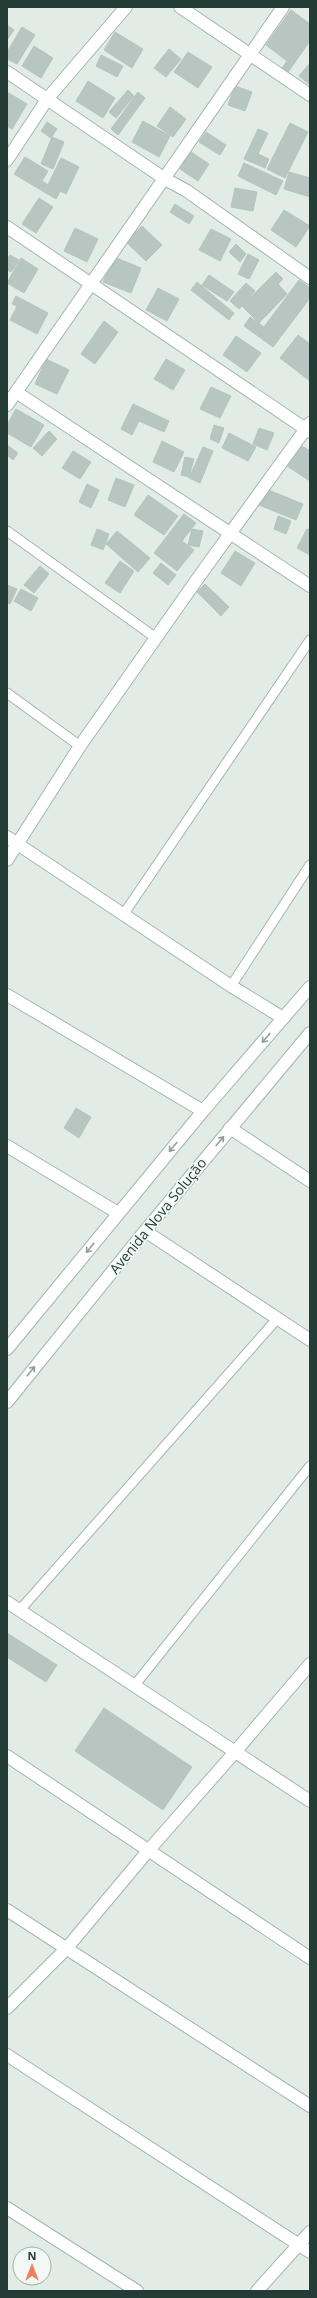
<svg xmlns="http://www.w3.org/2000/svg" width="317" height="2298" font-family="'Open Sans',sans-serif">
<rect width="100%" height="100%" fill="#e2ece7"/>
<g fill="#b7c6c0" stroke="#b5c5be">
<path d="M291,10l19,14v17l-24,34 -6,-4 7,-10 -21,-16z"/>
<path d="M7,25l7,5 -7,10z"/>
<path d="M22,27l13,8 -18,29 -10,-5v-7z"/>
<path d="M115,32l28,17 -11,19 -28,-18z"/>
<path d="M34,46l19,12 -12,20 -19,-12z"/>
<path d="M169,49l12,10 -15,18 -12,-9z"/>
<path d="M188,52l24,15 -14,21 -24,-16z"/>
<path d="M101,55l22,11 -6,11 -21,-11z"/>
<path d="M310,63v22l-11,-9z"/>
<path d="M88,81l27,17 -12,20 -27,-17z"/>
<path d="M235,86l17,6 -7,19 -17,-6z"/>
<path d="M128,90l6,6 -18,22 -7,-6z"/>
<path d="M7,92l20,12 -15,25 -5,-3z"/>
<path d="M138,92l7,6 -27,37 -7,-6z"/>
<path d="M170,107l16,12 -13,18 -16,-11z"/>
<path d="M143,121l27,15 -11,21 -27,-15z"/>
<path d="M47,122l10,7 -6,9 -10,-7z"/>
<path d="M290,123l18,9 -23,46 -18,-9z"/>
<path d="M258,129l10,4 -10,21 11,5 -4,9 -21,-9z"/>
<path d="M206,132l20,13 -6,10 -21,-13z"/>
<path d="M52,137l12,5 -11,27 -12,-5z"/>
<path d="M191,152l18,12 -11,17 -18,-12z"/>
<path d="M25,157l23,14 -6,10 18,11 -4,7 -42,-25z"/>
<path d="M61,158l18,9 -13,27 -18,-9z"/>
<path d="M244,163l39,18 -7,14 -38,-19z"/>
<path d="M289,172l21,6v19l-26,-8z"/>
<path d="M235,188l22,4 -4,19 -22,-4z"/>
<path d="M39,198l14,9 -17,26 -14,-9z"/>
<path d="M175,204l19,12 -5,8 -19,-12z"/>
<path d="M284,210l26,16 -14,21 -25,-17z"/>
<path d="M142,226l20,19 -16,16 -20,-19z"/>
<path d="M75,228l23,11 -11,23 -23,-11z"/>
<path d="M211,229l20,10 -11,22 -21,-11z"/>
<path d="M236,244l10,10 -6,8 -11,-10z"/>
<path d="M248,254l11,6 -10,19 -11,-5z"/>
<path d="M10,255l9,5 -8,12 -4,-2v-11z"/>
<path d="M114,257l27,11 -10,25 -28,-11z"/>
<path d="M21,258l17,11 -14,24 -17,-10z"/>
<path d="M276,272l7,7 -5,5 9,10 -28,29 -17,-17z"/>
<path d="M209,275l25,17 -7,9 -25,-16z"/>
<path d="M299,280l11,8v10l-37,49 -29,-21 6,-9 14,10z"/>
<path d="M197,282l37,31 -5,7 -38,-30z"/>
<path d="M246,283l9,8 -16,18 -9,-8z"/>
<path d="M158,288l21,11 -12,22 -21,-11z"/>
<path d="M16,296l32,17 -11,21 -27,-14 7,-14 -5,-2z"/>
<path d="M104,321l14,11 -23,32 -14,-10z"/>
<path d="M298,335l12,9v37l-30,-23z"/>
<path d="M236,336l25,17 -14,19 -24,-17z"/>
<path d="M46,359l23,11 -12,24 -22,-10z"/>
<path d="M166,359l19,11 -12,20 -19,-11z"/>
<path d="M211,387l20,9 -11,22 -20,-9z"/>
<path d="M133,404l36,17 -5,11 -25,-11 -7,14 -11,-6z"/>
<path d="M16,409l28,16 -13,22 -24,-14v-8z"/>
<path d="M214,425l10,3 -5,15 -9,-4z"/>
<path d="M259,428l15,5 -7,17 -14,-6z"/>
<path d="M49,431l8,8 -15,17 -9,-8z"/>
<path d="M229,433l27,14 -8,14 -26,-13z"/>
<path d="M162,441l22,11 -10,20 -21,-10z"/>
<path d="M297,443l13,8v30l-26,-17z"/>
<path d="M7,445l11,8 -5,7 -6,-5z"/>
<path d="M203,447l10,4 -13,32 -11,-5z"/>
<path d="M73,451l18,11 -11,17 -18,-11z"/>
<path d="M185,457l9,2 -5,18 -8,-2z"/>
<path d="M116,478l18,7 -9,22 -17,-7z"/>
<path d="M87,484l12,6 -8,18 -12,-6z"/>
<path d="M266,489l37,15 -7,16 -37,-15z"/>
<path d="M148,495l30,21 -14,19 -30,-20z"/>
<path d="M184,514l12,9 -14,18 12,9 -17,21 -23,-18z"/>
<path d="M278,516l13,5 -5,13 -12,-5z"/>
<path d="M97,529l12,5 -6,16 -12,-5z"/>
<path d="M192,529l11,2 -4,16 -11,-2z"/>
<path d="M307,529l3,1v25l-13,-7z"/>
<path d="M117,531l33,27 -12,14 -32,-28z"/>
<path d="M235,551l20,12 -14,23 -20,-13z"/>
<path d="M120,561l14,10 -14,22 -15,-10z"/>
<path d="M161,563l15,12 -8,10 -15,-12z"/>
<path d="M40,566l9,8 -15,19 -10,-8z"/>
<path d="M205,584l24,23 -8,9 -24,-24z"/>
<path d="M7,585l10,4 -7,15 -3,-1z"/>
<path d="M21,589l17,9 -7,13 -17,-10z"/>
<path d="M76,1108l15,9 -12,21 -15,-10z"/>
<path d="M7,1633l50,32 -11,17 -39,-25z"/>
<path d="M104,1708l88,59 -29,43 -88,-59z"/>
</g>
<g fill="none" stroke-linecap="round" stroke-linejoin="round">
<defs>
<g id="lane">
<path d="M7,531l149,107"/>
<path d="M7,693l73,53"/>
<path d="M123,915l187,-275"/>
<path d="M231,986l79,-121"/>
<path d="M19,1611l258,-292"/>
<path d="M134,1686l176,-220"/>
</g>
<g id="street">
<path d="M7,72l158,107 22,12 123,87"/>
<path d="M7,160l41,-62 78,-91"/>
<path d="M7,227l303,205"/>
<path d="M16,392l294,194"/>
<path d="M7,405l276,-398"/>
<path d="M7,837l224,149 52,32"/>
<path d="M7,860l73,-114 118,-168 112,-155"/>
<path d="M7,995l196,116"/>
<path d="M230,1128l80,53"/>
<path d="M7,1146l111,67"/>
<path d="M145,1231l165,109"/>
<path d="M7,1349l196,-238 107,-124"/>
<path d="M7,1402l138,-171 165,-198"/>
<path d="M7,1602l303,199"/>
<path d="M7,1756l303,202"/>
<path d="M7,1910l303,196"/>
<path d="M7,2008l59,-59 82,-98 87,-99 75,-88"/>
<path d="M7,2055l303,197"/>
<path d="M7,2208l130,83"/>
<path d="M257,2291l53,-59"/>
</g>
<path id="secondary" d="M180,7l130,88"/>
</defs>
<use href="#lane" stroke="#a5b4ae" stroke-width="11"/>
<use href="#street" stroke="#a5b4ae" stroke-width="14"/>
<use href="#secondary" stroke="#a1b7af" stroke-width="14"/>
<use href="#lane" stroke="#fff" stroke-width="9"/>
<use href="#street" stroke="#fff" stroke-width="12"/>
<use href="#secondary" stroke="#fff" stroke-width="12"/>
</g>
<defs><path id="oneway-shaft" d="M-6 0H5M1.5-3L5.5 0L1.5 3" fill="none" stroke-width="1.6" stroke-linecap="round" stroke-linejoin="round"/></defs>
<g stroke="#919e9a">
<use href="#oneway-shaft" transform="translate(266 1038) rotate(130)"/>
<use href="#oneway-shaft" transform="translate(220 1141) rotate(-50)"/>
<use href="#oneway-shaft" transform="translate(173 1147) rotate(130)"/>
<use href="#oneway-shaft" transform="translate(90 1248) rotate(129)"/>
<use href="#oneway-shaft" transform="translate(31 1371) rotate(-51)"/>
</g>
<g text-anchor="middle" stroke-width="3.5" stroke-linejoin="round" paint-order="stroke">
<g font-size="14" fill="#233c35" stroke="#f2f8f5">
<text transform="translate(158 1216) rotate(-51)" y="5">Avenida Nova Solução</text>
</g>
</g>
<rect width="317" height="2298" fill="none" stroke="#233c35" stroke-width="16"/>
<g transform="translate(32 2266)"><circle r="19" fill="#f2f8f5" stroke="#9fada8"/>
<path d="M0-3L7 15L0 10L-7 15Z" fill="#ed815f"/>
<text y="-6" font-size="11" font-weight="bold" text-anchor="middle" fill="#233c35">N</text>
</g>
</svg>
